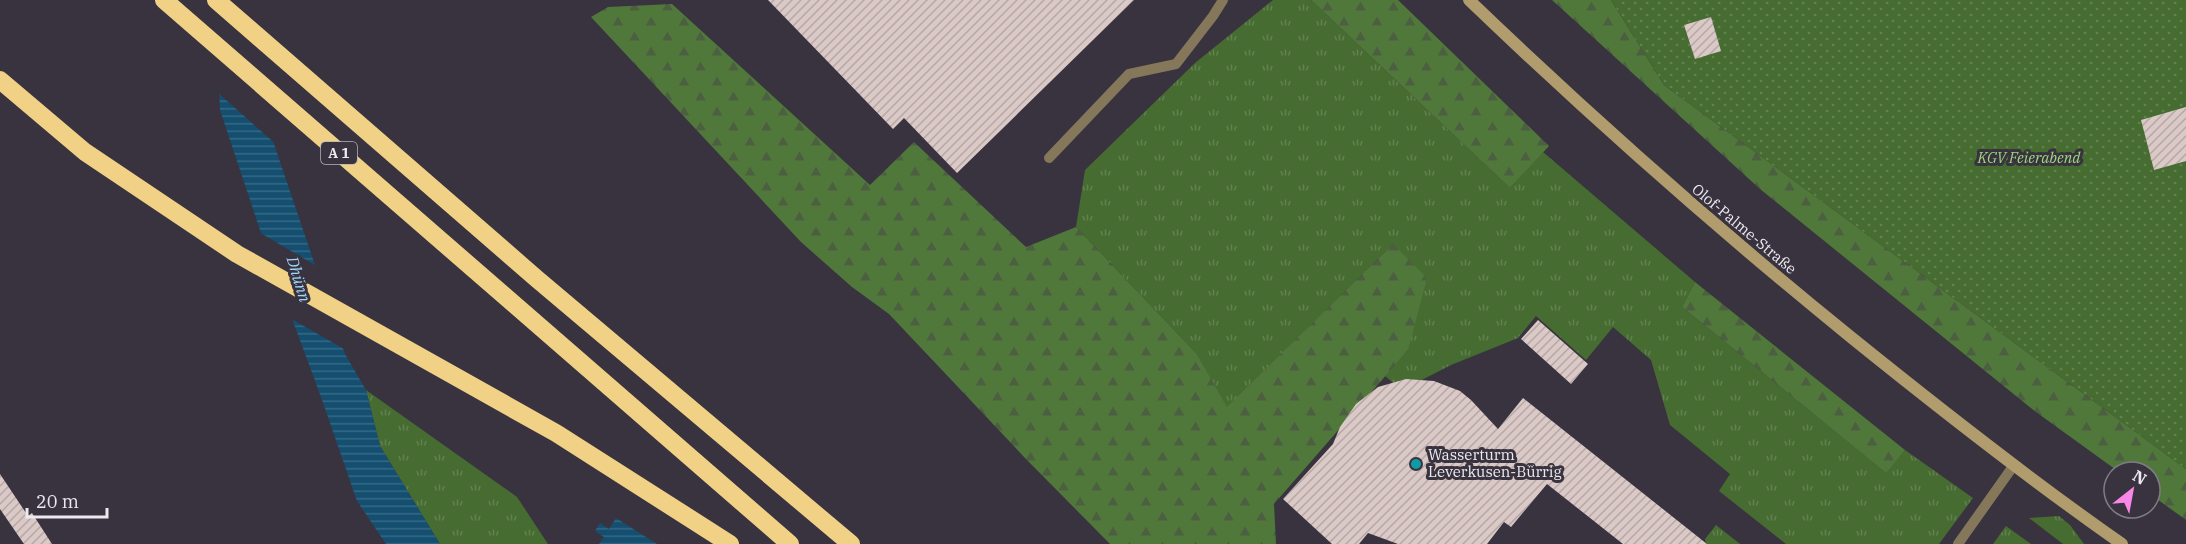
<svg xmlns="http://www.w3.org/2000/svg" width="2186" height="544" font-family="'IBM Plex Serif',serif">
<defs>
<pattern id="grass-tufts" width="24" height="20" patternUnits="userSpaceOnUse" patternTransform="scale(1.5)"><rect width="24" height="20" fill="#466c31"/><path d="M3 7l-1-3M5 7V3M7 7l1-3M15 17l-1-3M17 17v-4M19 17l1-3" fill="none" stroke="#61814f"/></pattern>
<pattern id="forest-firs" width="22" height="20" patternUnits="userSpaceOnUse" patternTransform="scale(1.5)"><rect width="22" height="20" fill="#50783a"/><path d="M5 1l3.5 6h-7zM16 11l3.5 6h-7z" fill="#4c5f41"/></pattern>
<pattern id="park-dots" width="8" height="8" patternUnits="userSpaceOnUse" patternTransform="scale(1.5)"><rect width="8" height="8" fill="#466c31"/><path d="M2 2h.1M6 6h.1" fill="none" stroke="#61814f" stroke-width="1.8" stroke-linecap="round"/></pattern>
<pattern id="water-rules" width="6" height="5" patternUnits="userSpaceOnUse" patternTransform="scale(1.5)"><rect width="6" height="5" fill="#144f70"/><path d="M0 2.5h6" fill="none" stroke="#366885"/></pattern>
<pattern id="building-hatch" width="6" height="6" patternUnits="userSpaceOnUse" patternTransform="scale(1.5)"><rect width="6" height="6" fill="#dac9c6"/><path d="M-1 1l2-2M0 6l6-6M5 7l2-2" fill="none" stroke="#b5a8a6"/></pattern>
</defs>
<rect width="100%" height="100%" fill="#38333e"/>
<g fill="url(#grass-tufts)">
<path d="M1273,0h38l199,188 33,-36 152,130 -13,25 203,165 20,-22 68,48 -34,46h-153l-67,-53 11,-17 -60,-49 -19,-65 -38,-33 -27,33 -50,-44 -18,22 -67,27 -49,25 -17,-14 23,-26 -15,-106 -166,164 -30,-54 -121,-127 9,-57 110,-107z"/>
<path d="M366,390l151,107 31,47h-108l-60,-98z"/>
<path d="M2059,516l11,9 14,19h-21l-34,-26z"/>
<path d="M1716,525l24,19h-34l-1,-5z"/>
<path d="M2006,526l25,18h-38z"/>
</g>
<g fill="url(#forest-firs)">
<path d="M1311,0h87l151,146 -39,42z"/>
<path d="M1552,0h59l53,85 522,384v51l-36,-26v-22h-31l-83,-60 -276,-223z"/>
<path d="M672,4l198,181 44,-43 112,105 50,-20 121,127 30,53 166,-163 34,34 -19,72 -134,154 2,40h-166l-85,-86 -136,-144 -37,-27 -51,-45 -210,-225 17,-10z"/>
<path d="M1695,282l210,168 -19,23 -204,-166z"/>
</g>
<path fill="url(#park-dots)" d="M1611,0h575v469l-522,-384z"/>
<g fill="url(#water-rules)">
<path d="M216,0l56,138 73,216 21,36 14,56 60,98h-54l-29,-43 -36,-104 -54,-146 -47,-141z"/>
<path d="M616,518l41,26h-58l5,-7 -9,-6 5,-8 9,6z"/>
</g>
<g fill="#38333e">
<path d="M213,0h36l10,65 19,81 -62,-55z"/>
<path d="M257,231l61,36 28,83 -58,-33z"/>
</g>
<g fill="url(#building-hatch)">
<path d="M768,0h366l-177,173 -53,-55 -11,11z"/>
<path d="M1711,17l10,34 -26,8 -11,-34z"/>
<path d="M2186,107v54l-32,9 -13,-50z"/>
<path d="M1538,320l50,44 -17,20 -50,-45z"/>
<path d="M1406,379l28,2 26,10 11,9 27,29 25,-31 184,146h-84l-76,-60 -36,43 -7,-5 -17,22h-89l-30,-11 -9,11h-27l-49,-45 50,-55 7,-17 16,-23 22,-17z"/>
<path d="M0,474l28,42 4,-3 20,31h-28l-24,-35z"/>
</g>
<g fill="none" stroke-linecap="round" stroke-linejoin="round">
<g stroke="#84775a" stroke-width="10">
<path d="M1049,158l80,-84 47,-10 37,-48 10,-16"/>
<path d="M1958,544l56,-79"/>
</g>
<path stroke="#b09c6d" stroke-width="12" d="M1469,0c123,118 251,231 383,338 88,71 177,141 270,206"/>
<g stroke="#f1d186" stroke-width="18">
<path d="M164,0l626,544"/>
<path d="M216,0l321,279 314,265"/>
<path d="M0,80l85,72 152,102 319,179 174,111"/>
</g>
</g>
<circle fill="#0f9aa8" stroke="#38333e" stroke-width="2" cx="1416" cy="464" r="6"/>
<g text-anchor="middle" stroke-width="6" stroke-linejoin="round" paint-order="stroke">
<rect fill="#38333e" stroke="#b6b2bb" stroke-width="1.5" x="321" y="142" width="36" height="22" rx="4.5"/>
<g font-size="14" font-weight="bold" fill="#ece9f0">
<text x="339" y="158">A 1</text>
</g>
<g font-size="15" font-style="italic" fill="#9dd67f" stroke="#38333e">
<text x="2029" y="163">KGV Feierabend</text>
</g>
<g font-size="15" fill="#ece9f0" stroke="#38333e">
<text transform="translate(1744 229) rotate(40)" y="5">Olof-Palme-Straße</text>
</g>
<g font-size="15" fill="#ece9f0" stroke="#38333e" text-anchor="start">
<text x="1428" y="460">Wasserturm<tspan x="1428" dy="17">Leverkusen-Bürrig</tspan></text>
</g>
<g font-size="16" font-style="italic" fill="#a0d7fd" stroke="#38333e">
<text transform="translate(299 279) rotate(73)" y="6">Dhünn</text>
</g>
</g>
<g transform="translate(2132 490) rotate(31)"><circle r="28" fill="#38333e" stroke="#807c85" stroke-width="1.5"/>
<path d="M0-4.5L10 22L0 15L-10 22Z" fill="#f987e8"/>
<text y="-9" font-size="16" font-weight="bold" text-anchor="middle" fill="#ece9f0">N</text>
</g>
<path d="M27 508v9h80v-9" fill="none" stroke="#ece9f0" stroke-width="3"/>
<text x="36" y="508" font-size="18" fill="#ece9f0" stroke="#38333e" stroke-width="4.5" paint-order="stroke">20 m</text>
</svg>
